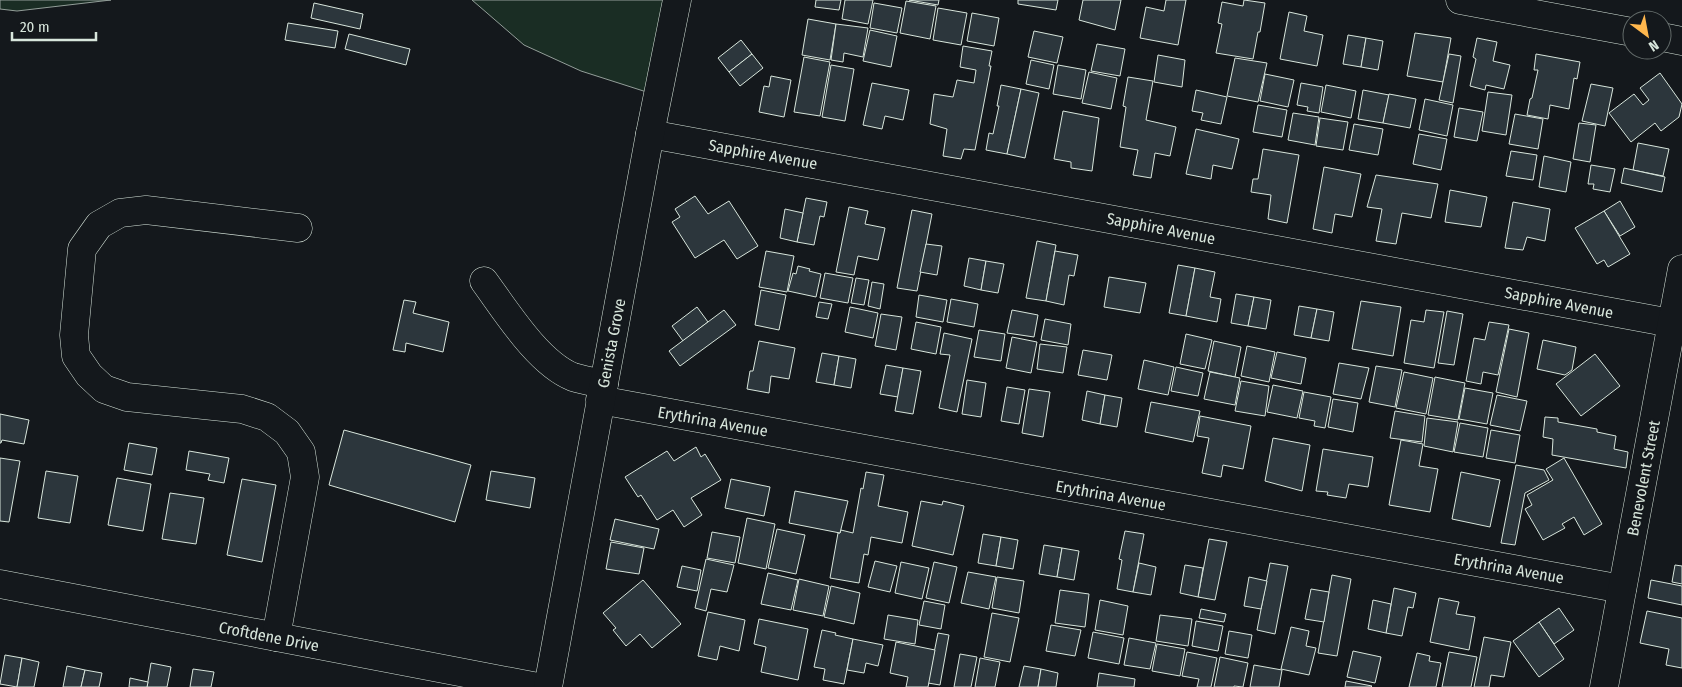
<svg xmlns="http://www.w3.org/2000/svg" width="1682" height="687" font-family="'Fira Sans Condensed',sans-serif">
<rect width="100%" height="100%" fill="#14181c"/>
<g fill="#1a2d24" stroke="#939e99">
<path d="M0,0h111l-94,11 -17,-2z"/>
<path d="M472,0h204l-20,95 -75,-24 -57,-26z"/>
</g>
<g fill="#2c363c" stroke="#d8e6dc">
<path d="M816,0h25l-2,10 -24,-3z"/>
<path d="M845,0h28l-5,24 -26,-5z"/>
<path d="M909,0h30l-1,5z"/>
<path d="M1018,0h40l-2,10 -38,-6z"/>
<path d="M1083,0h38l-6,30 -36,-10z"/>
<path d="M1166,0h20l-8,45 -38,-7 6,-31 18,4z"/>
<path d="M1244,0l21,3 -5,29h-2l-5,27 -37,-6 6,-29 -4,-1 4,-21 21,4z"/>
<path d="M906,1l30,5 -6,33 -30,-6z"/>
<path d="M314,3l49,11 -3,15 -49,-11z"/>
<path d="M874,3l28,5 -5,25 -27,-5z"/>
<path d="M938,8l29,5 -6,32 -28,-5z"/>
<path d="M1289,12l18,4 -3,15 19,4 -6,31 -37,-7z"/>
<path d="M972,13l27,5 -5,28 -27,-5z"/>
<path d="M808,19l28,5 -6,36 -28,-5z"/>
<path d="M288,23l50,8 -3,17 -50,-8z"/>
<path d="M836,24l32,4 -5,29 -19,-4 -1,9 -12,-2z"/>
<path d="M870,30l27,6 -6,31 -28,-6z"/>
<path d="M1034,31l29,6 -6,26 -29,-6z"/>
<path d="M1415,33l36,5 -8,44 -36,-6z"/>
<path d="M349,34l61,15 -4,16 -61,-16z"/>
<path d="M1348,35l18,3 -5,29 -18,-3z"/>
<path d="M1366,38l17,3 -5,29 -17,-3z"/>
<path d="M1477,38l20,4 -4,19 17,4 -6,24 -18,-4 -1,5 -15,-4 6,-27 -3,-2z"/>
<path d="M741,40l11,14 -23,18 -11,-14z"/>
<path d="M1097,44l28,5 -5,27 -29,-5z"/>
<path d="M963,46l29,5 -3,15h2l-16,84 -11,-1 -3,10 -18,-3 4,-27 -17,-5 4,-30 19,3 4,-17 17,3 2,-13 -16,-3z"/>
<path d="M752,54l11,14 -23,18 -11,-14z"/>
<path d="M1449,54l12,2 -8,47 -14,-3z"/>
<path d="M1536,54l44,8 -3,17 -3,-1 -5,31 -19,-4 -2,14 -21,-4 3,-16 2,-1 6,-28h-4z"/>
<path d="M1158,55l27,5 -3,27 -28,-5z"/>
<path d="M804,57l26,5 -10,54 -26,-4z"/>
<path d="M1235,58l32,5 -9,39 -31,-6z"/>
<path d="M1031,60l23,5 -5,24 -23,-5z"/>
<path d="M831,65l23,4 -9,52 -23,-4z"/>
<path d="M1058,65l28,5 -5,29 -28,-5z"/>
<path d="M1089,72l28,6 -6,31 -29,-6z"/>
<path d="M1660,73l22,31 -3,13 -18,14 -6,-8 -24,19 -22,-29 25,-19 9,11 6,-5 -9,-12z"/>
<path d="M1265,74l29,6 -6,27 -28,-6z"/>
<path d="M771,76l20,4 -7,37 -25,-5 5,-26 5,1z"/>
<path d="M1128,77l25,4 -7,39 30,7 -6,29 -15,-3 -4,25 -18,-3 5,-25 -18,-3 6,-40 -3,-1z"/>
<path d="M872,83l37,7 -6,30 -18,-4 -3,13 -19,-4z"/>
<path d="M1301,83l22,4 -4,26 -12,-2 1,-4 -11,-2z"/>
<path d="M1591,84l22,4 -8,38 -23,-5z"/>
<path d="M1001,85l20,4 -14,65 -21,-4 3,-17 4,1 6,-28h-2z"/>
<path d="M1326,85l30,6 -5,27 -30,-6z"/>
<path d="M1021,89l18,4 -14,65 -18,-4z"/>
<path d="M1196,90l31,7 -6,27 -20,-4 2,-7 -11,-2z"/>
<path d="M1363,90l26,5 -6,28 -25,-4z"/>
<path d="M1488,92l24,3 -6,40 -24,-4z"/>
<path d="M1389,94l27,5 -6,29 -27,-5z"/>
<path d="M1425,99l28,6 -6,31 -28,-6z"/>
<path d="M1258,105l29,5 -5,27 -29,-5z"/>
<path d="M1459,108l24,4 -6,29 -23,-4z"/>
<path d="M1063,111l36,7 -7,53 -21,-3v-6l-17,-3z"/>
<path d="M1293,113l26,4 -4,28 -27,-5z"/>
<path d="M1515,114l28,5 -5,30 -29,-5z"/>
<path d="M1320,118l28,4 -5,28 -27,-4z"/>
<path d="M1579,123l17,2 -6,37 -17,-3z"/>
<path d="M1354,124l29,5 -5,26 -29,-5z"/>
<path d="M1196,129l43,10 -7,30 -19,-4 -2,14 -25,-5z"/>
<path d="M1419,134l28,5 -6,31 -28,-6z"/>
<path d="M1638,143l31,6 -6,27 -30,-6z"/>
<path d="M1263,149l36,6 -12,68 -19,-4 3,-24 -20,-3 2,-13h5z"/>
<path d="M1511,151l26,4 -4,25 -27,-4z"/>
<path d="M1544,156l27,6 -5,30 -27,-5z"/>
<path d="M1591,165l24,4 -5,23 -17,-3 1,-5h-6z"/>
<path d="M1324,167l37,7 -9,43 -17,-3 -3,19 -19,-4z"/>
<path d="M1624,168l41,9 -3,15 -41,-9z"/>
<path d="M1376,175l62,9 -7,34 -29,-5 -6,31 -20,-3 6,-32 -15,-2z"/>
<path d="M1450,190l37,7 -6,30 -36,-5z"/>
<path d="M695,196l13,18 21,-13 29,45 -21,13 -13,-19 -29,18 -23,-36 8,-5 -5,-8z"/>
<path d="M806,198l21,4 -3,15 -4,-1 -6,29 -17,-3z"/>
<path d="M1620,201l15,26 -15,9 -16,-25z"/>
<path d="M1513,202l37,7 -5,32 -18,-4 -4,13 -18,-2z"/>
<path d="M849,207l19,4 -3,13 20,4 -7,32 -20,-4 -4,19 -18,-3z"/>
<path d="M785,209l18,4 -6,29 -17,-4z"/>
<path d="M912,210l20,4 -15,77 -20,-3z"/>
<path d="M1604,211l26,43 -22,13 -4,-7 -7,4 -22,-36z"/>
<path d="M1037,241l19,4 -10,56 -20,-3z"/>
<path d="M926,244l16,2 -5,29 -17,-3z"/>
<path d="M766,251l28,5 -7,36 -28,-5z"/>
<path d="M1055,251l23,4 -4,21 -5,-1 -5,30 -18,-4z"/>
<path d="M969,258l17,3 -5,29 -17,-4z"/>
<path d="M986,261l18,3 -6,29 -17,-3z"/>
<path d="M1178,265l17,3 -9,48 -17,-3z"/>
<path d="M798,266l12,3 -1,2 12,3 -5,23 -28,-6 5,-18 3,1z"/>
<path d="M1195,268l20,4 -5,25 11,2 -4,23 -31,-6z"/>
<path d="M825,273l28,5 -5,25 -28,-5z"/>
<path d="M1109,277l37,6 -6,30 -36,-6z"/>
<path d="M856,278l13,2 -5,25 -13,-2z"/>
<path d="M872,282l12,2 -4,25 -12,-3z"/>
<path d="M761,290l25,5 -7,35 -24,-5z"/>
<path d="M1236,294l18,3 -6,29 -17,-3z"/>
<path d="M919,295l28,5 -4,22 -27,-5z"/>
<path d="M1254,297l17,3 -5,29 -18,-3z"/>
<path d="M951,299l27,5 -4,23 -27,-5z"/>
<path d="M404,300l12,2 -3,11 36,9 -6,30 -37,-9 -1,9 -12,-2z"/>
<path d="M1361,301l40,6 -8,49 -41,-7z"/>
<path d="M819,302l13,2 -4,15 -12,-2z"/>
<path d="M1299,306l18,3 -6,29 -17,-3z"/>
<path d="M697,307l11,15 -25,19 -11,-15z"/>
<path d="M850,307l28,6 -5,25 -28,-6z"/>
<path d="M1317,309l17,3 -5,29 -18,-3z"/>
<path d="M724,310l12,15 -56,41 -11,-15z"/>
<path d="M1012,310l26,5 -4,22 -27,-4z"/>
<path d="M1426,310l18,2 -10,56 -30,-5 7,-43 13,2z"/>
<path d="M1447,311l16,3 -9,51 -16,-2z"/>
<path d="M881,314l21,3 -6,33 -21,-4z"/>
<path d="M1045,319l26,5 -3,21 -27,-5z"/>
<path d="M916,322l25,5 -5,27 -25,-5z"/>
<path d="M1489,322l20,3 -11,50 -15,-3 -2,12 -15,-3 8,-43 11,2z"/>
<path d="M1509,329l20,4 -12,64 -21,-5z"/>
<path d="M979,330l26,4 -4,27 -27,-4z"/>
<path d="M944,333l28,6 -15,73 -18,-4 11,-53 -10,-1z"/>
<path d="M1186,334l26,6 -7,29 -25,-5z"/>
<path d="M1012,337l25,5 -6,31 -25,-5z"/>
<path d="M1543,340l33,7 -4,23 -7,5 -28,-6z"/>
<path d="M759,341l36,7 -6,31 -18,-3 -2,17 -22,-4 3,-18h3z"/>
<path d="M1214,341l27,6 -6,30 -27,-6z"/>
<path d="M1040,344l27,3 -4,26 -26,-4z"/>
<path d="M1247,346l28,6 -6,30 -28,-6z"/>
<path d="M1083,350l29,5 -5,25 -29,-5z"/>
<path d="M1277,352l29,6 -5,26 -30,-6z"/>
<path d="M822,353l17,3 -5,29 -18,-3z"/>
<path d="M1595,354l25,32 -39,30 -25,-32z"/>
<path d="M839,356l17,3 -5,29 -17,-3z"/>
<path d="M1144,360l30,7 -6,28 -30,-6z"/>
<path d="M1339,363l30,5 -8,31 -28,-5z"/>
<path d="M886,365l17,3 -5,29 -18,-3z"/>
<path d="M1376,366l26,4 -7,37 -26,-5z"/>
<path d="M1176,367l27,6 -5,23 -27,-5z"/>
<path d="M903,368l18,3 -8,43 -18,-3z"/>
<path d="M1210,372l30,6 -5,27 -31,-6z"/>
<path d="M1404,372l29,6 -7,36 -30,-6z"/>
<path d="M1435,377l30,6 -7,37 -30,-5z"/>
<path d="M967,380l19,3 -5,34 -19,-3z"/>
<path d="M1241,381l28,5 -4,30 -30,-5z"/>
<path d="M1273,385l30,6 -6,27 -30,-6z"/>
<path d="M1007,387l18,3 -6,34 -18,-3z"/>
<path d="M1465,388l28,5 -6,31 -28,-5z"/>
<path d="M1029,389l21,3 -7,45 -21,-4z"/>
<path d="M1087,391l18,4 -5,29 -18,-4z"/>
<path d="M1304,392l27,5 -6,31 -11,-2 1,-5 -16,-3z"/>
<path d="M1105,395l17,3 -5,29 -17,-3z"/>
<path d="M1497,395l30,6 -7,30 -30,-6z"/>
<path d="M1333,399l25,4 -5,29 -25,-5z"/>
<path d="M1151,402l49,9 -7,31 -48,-10z"/>
<path d="M1395,411l30,5 -3,26 -32,-4z"/>
<path d="M0,414l29,6 -5,24 -22,-4 -1,3h-1z"/>
<path d="M1200,416l51,10 -8,43 -20,-4 -2,12 -19,-4 7,-35 -12,-2z"/>
<path d="M1545,417l13,1v4l39,7v3l19,4 -2,13 14,3 -2,16 -74,-13 1,-16 -10,-2z"/>
<path d="M1427,418l31,4 -5,30 -29,-6z"/>
<path d="M1460,423l28,5 -5,29 -29,-5z"/>
<path d="M344,430l127,35 -16,57 -126,-37z"/>
<path d="M1491,430l29,5 -5,28 -29,-5z"/>
<path d="M1273,438l37,7 -8,46 -37,-10z"/>
<path d="M1401,440l22,4 -4,22 19,3 -8,43 -41,-7z"/>
<path d="M129,443l28,5 -5,27 -28,-5z"/>
<path d="M696,447l5,10 4,-3 16,26 -30,18 11,17 -18,12 -11,-17 -16,10 -16,-25 -3,2 -13,-20 42,-26 7,10z"/>
<path d="M1323,449l50,8 -5,30 -19,-3 -3,14 -19,-3 1,-3 -12,-1z"/>
<path d="M189,451l40,7 -5,25 -16,-3 2,-6 -24,-4z"/>
<path d="M0,458l20,3 -11,61 -9,-1z"/>
<path d="M1564,458l38,66 -18,11 -10,-18 -12,7 3,4 -22,12 -18,-31 7,-4 -5,-10 26,-15 -7,-11z"/>
<path d="M1516,465l28,5 5,10 -24,13 -10,52 -14,-2z"/>
<path d="M46,471l32,5 -8,47 -32,-5z"/>
<path d="M491,471l44,7 -5,30 -44,-8z"/>
<path d="M866,472l18,3 -6,31 30,6 -6,31 -31,-6 -3,18 -4,-1 -5,29 -29,-5 8,-45h2l1,-3 12,3 8,-45 2,1z"/>
<path d="M1461,472l39,8 -10,47 -38,-8z"/>
<path d="M117,478l34,6 -8,47 -35,-6z"/>
<path d="M242,479l34,6 -14,77 -35,-7z"/>
<path d="M731,479l39,8 -6,29 -39,-8z"/>
<path d="M795,491l53,10 -8,32 -51,-10z"/>
<path d="M170,493l34,5 -8,46 -34,-5z"/>
<path d="M921,501l21,4 1,-4 21,5 -11,49 -41,-9z"/>
<path d="M747,518l28,6 -9,45 -28,-6z"/>
<path d="M615,519l44,10 -5,20 -44,-9z"/>
<path d="M777,529l28,6 -9,39 -28,-6z"/>
<path d="M1125,531l19,3 -11,58 -16,-3 5,-29 -3,-1z"/>
<path d="M712,532l28,5 -5,26 -28,-5z"/>
<path d="M983,534l18,3 -5,29 -18,-3z"/>
<path d="M1001,537l17,3 -5,29 -17,-3z"/>
<path d="M1209,539l18,3 -12,58 -17,-3z"/>
<path d="M611,542l33,6 -5,26 -33,-5z"/>
<path d="M1044,545l18,3 -5,29 -18,-3z"/>
<path d="M1062,548l17,3 -5,29 -17,-3z"/>
<path d="M706,559l28,6 -7,27 -16,-3 -5,22 -11,-3z"/>
<path d="M875,561l22,5 -7,26 -22,-5z"/>
<path d="M901,562l28,6 -7,31 -27,-6z"/>
<path d="M934,562l23,5 -8,36 -23,-5z"/>
<path d="M1139,563l17,4 -5,28 -18,-3z"/>
<path d="M1270,563l18,3 -13,68 -18,-4z"/>
<path d="M1185,565l18,3 -5,29 -18,-4z"/>
<path d="M1675,565l7,1v18l-10,-2z"/>
<path d="M682,566l19,4 -4,21 -20,-4z"/>
<path d="M968,572l28,5 -7,32 -28,-6z"/>
<path d="M768,573l30,7 -7,30 -30,-6z"/>
<path d="M1332,575l19,4 -14,77 -19,-3z"/>
<path d="M997,577l27,4 -5,32 -27,-5z"/>
<path d="M1249,577l18,4 -6,28 -17,-3z"/>
<path d="M799,579l30,7 -6,30 -30,-6z"/>
<path d="M643,580l38,44 -29,24 -12,-14 -14,12 -13,-16 3,-2 -13,-15z"/>
<path d="M1651,580l31,6v19l-34,-7z"/>
<path d="M831,586l29,7 -6,31 -30,-7z"/>
<path d="M1394,588l22,5 -3,15 -5,-1 -6,29 -16,-3z"/>
<path d="M1311,589l18,3 -5,30 -19,-3z"/>
<path d="M1060,590l29,4 -4,33 -30,-4z"/>
<path d="M1439,598l20,4 -3,12 19,3 -6,33 -39,-8z"/>
<path d="M1100,600l28,6 -5,29 -28,-5z"/>
<path d="M1373,600l18,4 -5,29 -18,-4z"/>
<path d="M924,601l21,4 -4,24 -22,-4z"/>
<path d="M1559,608l15,22 -20,14 -15,-22z"/>
<path d="M1201,609l25,5 -2,8 -25,-4z"/>
<path d="M1647,611l35,7v50l-16,-3 3,-16 -29,-6z"/>
<path d="M708,612l37,8 -6,31 -19,-5 -3,14 -19,-4z"/>
<path d="M992,613l27,5 -9,44 -26,-5z"/>
<path d="M888,615l30,5 -3,24 -31,-5z"/>
<path d="M1160,615l32,4 -4,27 -32,-5z"/>
<path d="M759,619l49,10 -10,51 -37,-8 5,-25 -12,-3z"/>
<path d="M1196,621l27,5 -5,25 -26,-5z"/>
<path d="M1539,622l25,37 -25,18 -26,-36z"/>
<path d="M1051,625l30,5 -6,26 -29,-5z"/>
<path d="M1291,627l18,4 -3,15 10,2 -7,27 -28,-6z"/>
<path d="M822,630l14,3 -1,2 18,4 -9,45 -21,-4 2,-11 -11,-2z"/>
<path d="M1229,631l23,4 -4,23 -23,-4z"/>
<path d="M1093,632l31,6 -5,26 -31,-6z"/>
<path d="M938,633l11,2 -9,50 -12,-2z"/>
<path d="M1484,637l27,5 -7,35 -13,-2 -2,12h-15z"/>
<path d="M1129,638l27,5 -6,26 -26,-4z"/>
<path d="M853,639l30,6 -5,21 -12,-3 -2,10 -17,-3z"/>
<path d="M896,642l39,8 -7,37h-22l2,-10 -18,-4z"/>
<path d="M1157,644l28,5 -5,27 -28,-5z"/>
<path d="M1353,651l28,6 -6,26 -28,-6z"/>
<path d="M1187,652l30,6 -6,29h-14l2,-8 -17,-3z"/>
<path d="M1449,652l28,5 -6,30h-29z"/>
<path d="M1417,653l13,3 -1,5 12,2 -5,24h-27z"/>
<path d="M960,654l17,3 -6,30h-17z"/>
<path d="M5,655l17,3 -5,29 -17,-3z"/>
<path d="M1220,657l28,6 -5,24 -9,-1v1h-20z"/>
<path d="M22,658l17,4 -5,25h-17z"/>
<path d="M980,658l20,4 -5,25h-20z"/>
<path d="M151,663l20,4 -4,20h-20z"/>
<path d="M1254,665l28,5 -3,17h-29z"/>
<path d="M67,666l18,4 -4,17h-18z"/>
<path d="M1024,666l17,3 -3,18h-19z"/>
<path d="M193,669l21,3 -3,15h-21z"/>
<path d="M1041,669l17,4 -2,14h-18z"/>
<path d="M85,670l17,3 -3,14h-18z"/>
<path d="M1099,673l36,6 -1,8h-37z"/>
<path d="M130,678l18,4 -1,5h-18z"/>
<path d="M1346,681l26,5 -1,1h-26z"/>
</g>
<g fill="none" stroke-linecap="round" stroke-linejoin="round">
<defs>
<g id="minor">
<path d="M1460,0l172,32"/>
<path d="M1662,37l20,4"/>
<path d="M650,134l1021,189"/>
<path d="M484,281c22,30 54,82 89,96 10,3 21,5 31,7"/>
<path d="M600,400l1022,189"/>
<path d="M0,584l538,103"/>
<path d="M276,637l29,-160 -4,-25 -14,-20 -20,-15 -25,-8 -115,-12 -23,-8 -15,-14 -13,-19 -2,-21 8,-86 17,-24 21,-12 26,-3 152,18"/>
<path d="M548,687l102,-553 27,-134"/>
<path d="M1604,687l78,-418"/>
</g>
</defs>
<use href="#minor" stroke="#d8e6dc" stroke-width="29"/>
<use href="#minor" stroke="#14181c" stroke-width="28"/>
</g>
<g text-anchor="middle" stroke-width="4" stroke-linejoin="round" paint-order="stroke">
<g font-size="16" fill="#d8e6dc" stroke="#14181c">
<text transform="translate(763 154) rotate(10)" y="6">Sapphire Avenue</text>
<text transform="translate(1161 228) rotate(11)" y="6">Sapphire Avenue</text>
<text transform="translate(1559 302) rotate(11)" y="6">Sapphire Avenue</text>
<text transform="translate(611 343) rotate(-79)" y="6">Genista Grove</text>
<text transform="translate(713 421) rotate(10)" y="6">Erythrina Avenue</text>
<text transform="translate(1643 478) rotate(-79)" y="6">Benevolent Street</text>
<text transform="translate(1111 495) rotate(10)" y="6">Erythrina Avenue</text>
<text transform="translate(1509 568) rotate(10)" y="6">Erythrina Avenue</text>
<text transform="translate(269 636) rotate(11)" y="6">Croftdene Drive</text>
</g>
</g>
<g transform="translate(1647 35) rotate(148)"><circle r="24" fill="#14181c" stroke="#626a69"/>
<path d="M0-4L9 19L0 12L-9 19Z" fill="#ffb74d"/>
<text y="-8" font-size="14" font-weight="bold" text-anchor="middle" fill="#d8e6dc">N</text>
</g>
<path d="M12 32v8h84v-8" fill="none" stroke="#d8e6dc" stroke-width="2.5"/>
<text x="20" y="32" font-size="15" fill="#d8e6dc" stroke="#14181c" stroke-width="4" paint-order="stroke">20 m</text>
</svg>
